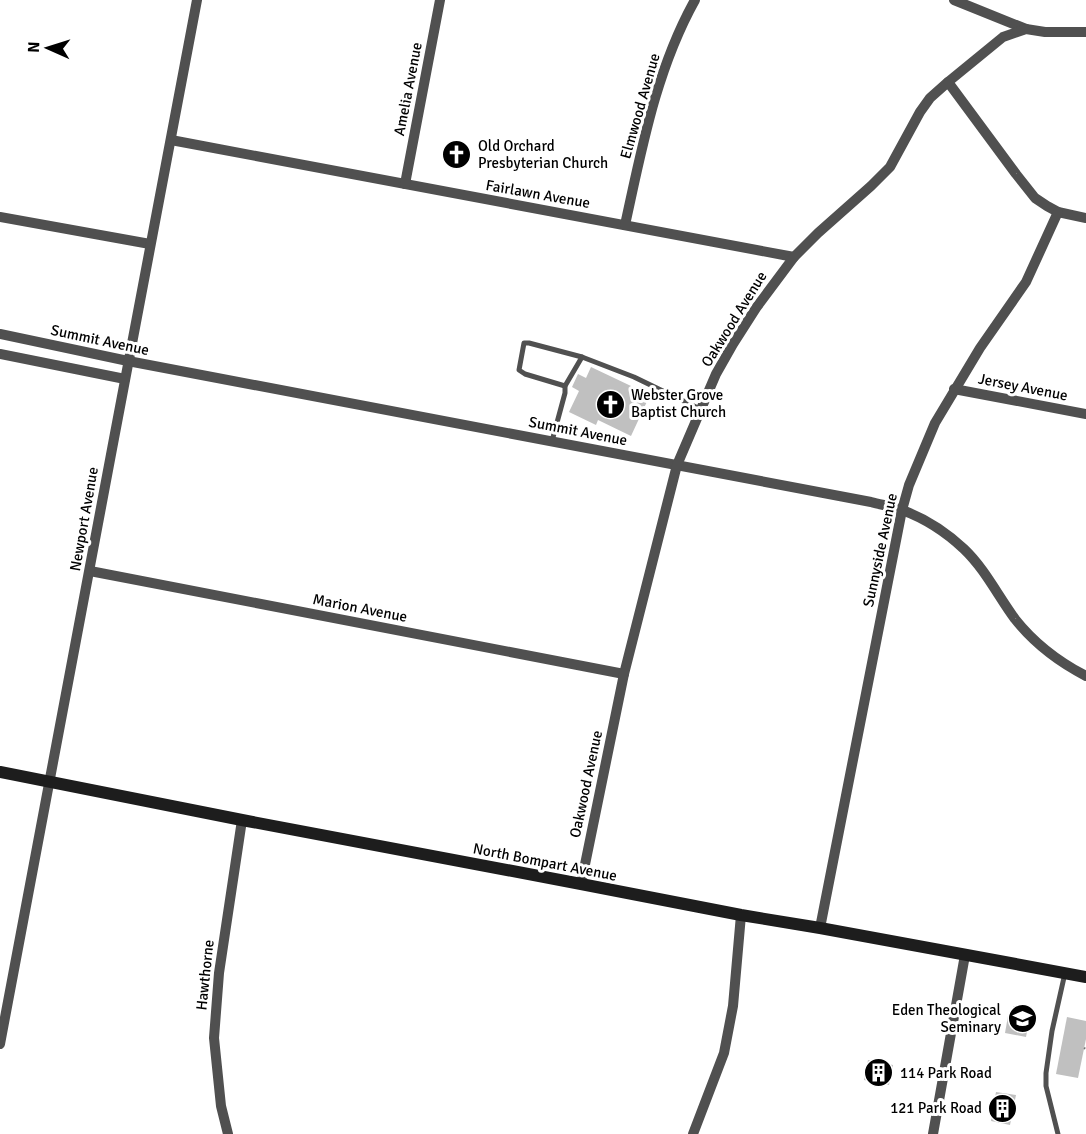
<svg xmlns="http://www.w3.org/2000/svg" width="1086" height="1134" font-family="Signika,sans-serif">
<rect width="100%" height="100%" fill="#fff"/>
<g fill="#c0c0c0">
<path d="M591,367l59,28 -19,41 -33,-16 -2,5 -27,-13 10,-21 -7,-4 6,-13 8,4z"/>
<path d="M1008,1016l21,5 -3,16 -21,-4z"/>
<path d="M1067,1017l19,4v18l-8,39 -22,-4z"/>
<path d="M868,1060l25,5 -4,20 -25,-5z"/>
<path d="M996,1092l20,3 -6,30 -19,-4z"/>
</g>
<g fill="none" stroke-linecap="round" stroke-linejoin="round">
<path stroke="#727272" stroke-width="2" stroke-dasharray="1.5 3" stroke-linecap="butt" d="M1084,1048l2,1"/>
<g stroke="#505050" stroke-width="5">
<path d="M565,386l-40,-12 -6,-4 5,-27h5l53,14 52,20 66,32"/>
<path d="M552,441l13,-48v-7l17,-29"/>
<path d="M1058,1134l-12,-48v-13l6,-42 13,-58"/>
</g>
<g stroke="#505050" stroke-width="10">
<path d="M954,0l72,29"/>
<path d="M948,82l68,92 19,24 12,8 11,6 28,6"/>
<path d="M171,140l623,117"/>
<path d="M405,184l35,-184"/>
<path d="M0,217l150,27"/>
<path d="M625,225c17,-77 31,-155 70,-225"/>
<path d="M0,334l128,27 743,141c10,3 21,4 31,8 22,8 45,23 62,39 21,20 34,47 51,70 19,24 44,43 71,57"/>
<path d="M0,354l125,25"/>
<path d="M954,389l132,25"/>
<path d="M90,571l534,103"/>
<path d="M581,884l43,-210 53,-209 39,-91 17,-30 23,-36 38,-51 24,-24 53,-47 19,-19 30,-55 10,-14 18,-16 55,-45 23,-8 19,3h41"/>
<path d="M820,928l82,-418 7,-25 26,-62 45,-75 46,-66 32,-70"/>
<path d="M0,1044c64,-348 132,-696 197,-1044"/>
<path d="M228,1134l-7,-28 -7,-68 5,-65 23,-153"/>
<path d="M693,1134l31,-81 9,-47 8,-91"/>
<path d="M933,1134l32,-179"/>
</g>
<path stroke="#1d1d1d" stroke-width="12" d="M0,772l242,48 339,64 160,31 79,13 266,49"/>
</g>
<defs>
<symbol id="church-disc" viewBox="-11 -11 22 22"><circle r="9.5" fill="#000" stroke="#fff"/><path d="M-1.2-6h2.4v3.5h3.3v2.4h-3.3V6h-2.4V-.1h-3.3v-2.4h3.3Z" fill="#fff"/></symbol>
<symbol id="university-disc" viewBox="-11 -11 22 22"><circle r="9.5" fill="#000" stroke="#fff"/><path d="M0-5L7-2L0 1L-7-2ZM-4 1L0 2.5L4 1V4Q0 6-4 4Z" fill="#fff"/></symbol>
<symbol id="building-disc" viewBox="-11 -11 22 22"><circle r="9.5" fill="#000" stroke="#fff"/><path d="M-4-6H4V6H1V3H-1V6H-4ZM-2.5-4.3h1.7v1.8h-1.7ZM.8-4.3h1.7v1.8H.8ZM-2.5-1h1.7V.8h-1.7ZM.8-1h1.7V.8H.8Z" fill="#fff"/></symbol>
</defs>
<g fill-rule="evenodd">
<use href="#church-disc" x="440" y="138" width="33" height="33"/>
<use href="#church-disc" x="594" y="388" width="33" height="33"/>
<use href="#university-disc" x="1006" y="1002" width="33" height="33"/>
<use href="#building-disc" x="862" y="1056" width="33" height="33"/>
<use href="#building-disc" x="986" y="1092" width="33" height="33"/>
</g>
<g text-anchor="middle" stroke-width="6" stroke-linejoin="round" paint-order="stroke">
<g font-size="15" fill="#000" stroke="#fff">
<text transform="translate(408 89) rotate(-79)" y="5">Amelia Avenue</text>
<text transform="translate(640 106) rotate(-74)" y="5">Elmwood Avenue</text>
<text transform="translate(538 194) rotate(10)" y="5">Fairlawn Avenue</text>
<text transform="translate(734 319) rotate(-58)" y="5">Oakwood Avenue</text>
<text transform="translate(100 340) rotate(12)" y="5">Summit Avenue</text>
<text transform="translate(1023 387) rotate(11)" y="5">Jersey Avenue</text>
<text transform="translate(578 431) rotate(11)" y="5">Summit Avenue</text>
<text transform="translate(84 519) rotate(-80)" y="5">Newport Avenue</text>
<text transform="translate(880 550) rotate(-78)" y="5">Sunnyside Avenue</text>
<text transform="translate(360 608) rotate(11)" y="5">Marion Avenue</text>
<text transform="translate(586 784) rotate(-78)" y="5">Oakwood Avenue</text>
<text transform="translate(545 862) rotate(11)" y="5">North Bompart Avenue</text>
<text transform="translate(205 975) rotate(-84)" y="5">Hawthorne</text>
</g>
<g font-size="15" fill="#000" stroke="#fff" text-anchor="start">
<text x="478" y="151">Old Orchard<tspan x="478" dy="17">Presbyterian Church</tspan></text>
<text x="631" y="400">Webster Grove<tspan x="631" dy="17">Baptist Church</tspan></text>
<text x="1001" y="1015" text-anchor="end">Eden Theological<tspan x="1001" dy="17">Seminary</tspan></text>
<text x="900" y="1078">114 Park Road</text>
<text x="982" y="1113" text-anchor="end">121 Park Road</text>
</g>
</g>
<g transform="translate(48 48) rotate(273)" stroke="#ffffff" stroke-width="4.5" paint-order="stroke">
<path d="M0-4.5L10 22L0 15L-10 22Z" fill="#000000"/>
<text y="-9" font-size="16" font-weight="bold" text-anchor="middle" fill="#000000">N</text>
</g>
</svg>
